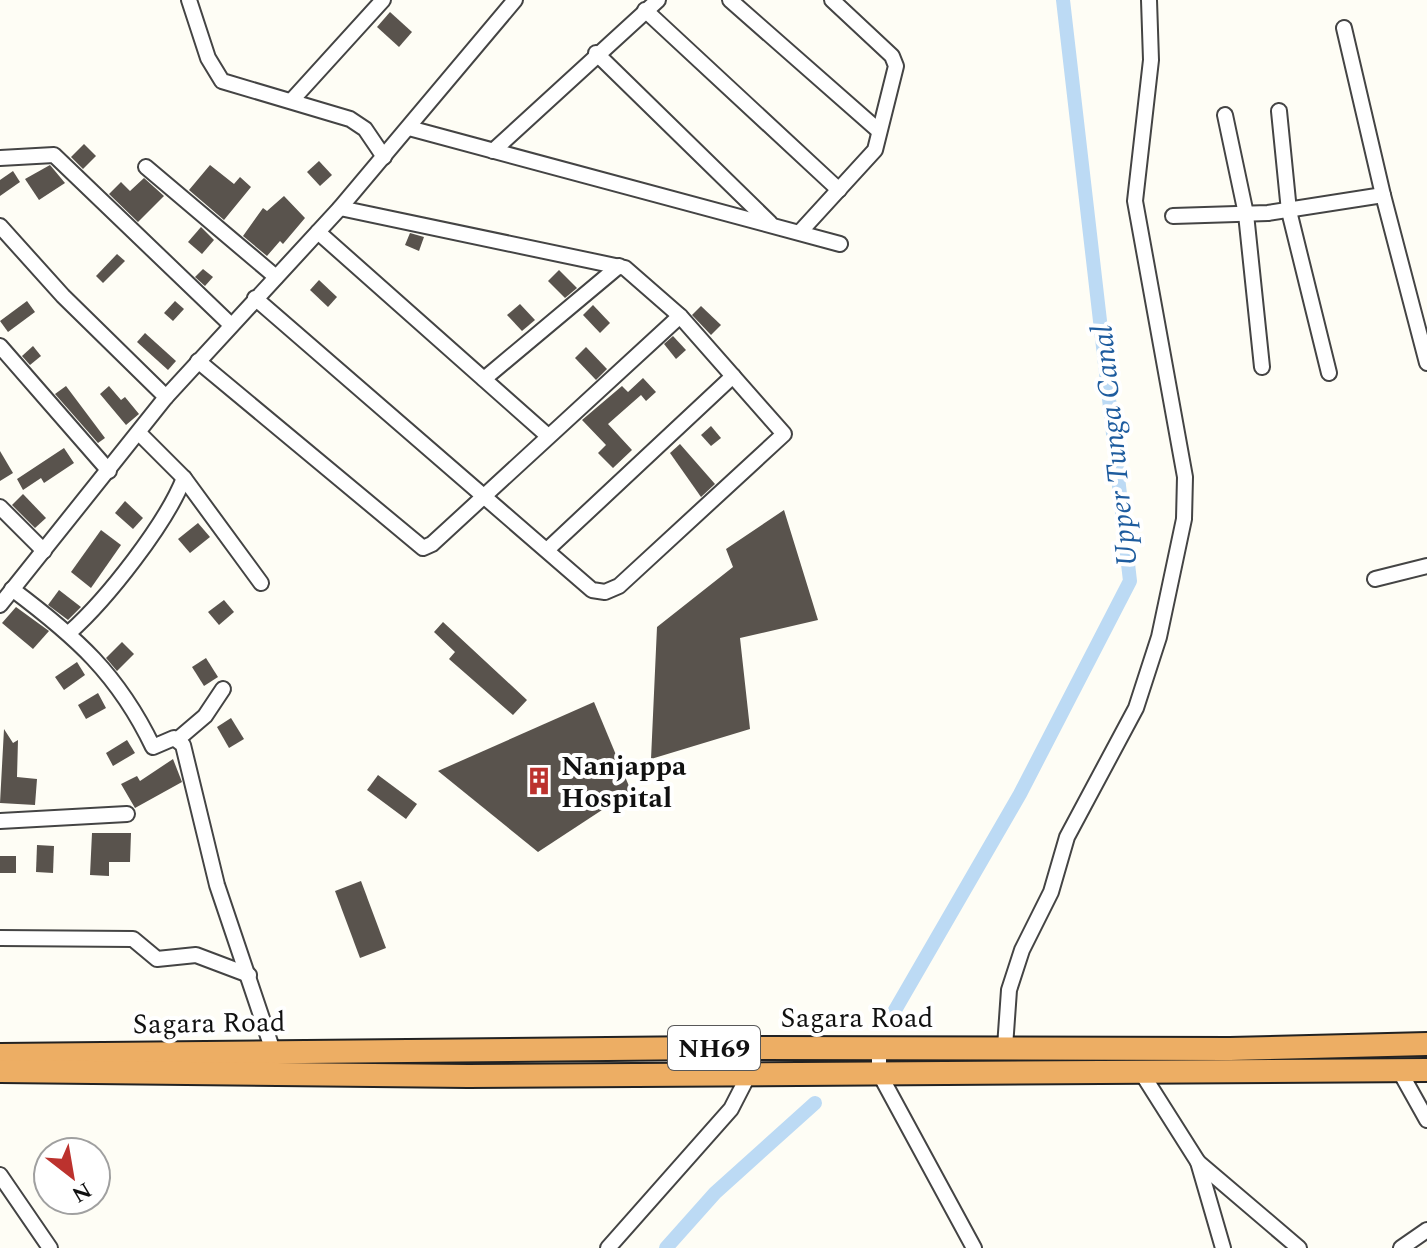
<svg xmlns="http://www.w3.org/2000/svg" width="1427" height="1248" font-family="Spectral,serif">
<rect width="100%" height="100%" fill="#fefdf5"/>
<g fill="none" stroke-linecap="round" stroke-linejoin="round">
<g stroke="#bcdaf4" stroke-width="14">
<path d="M887,1024l133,-230 110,-213 -67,-581"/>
<path d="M666,1248l49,-55 100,-90"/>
</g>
</g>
<g fill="#59534d">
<path d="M390,12l22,20 -13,15 -22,-20z"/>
<path d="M84,144l12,12 -13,13 -12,-12z"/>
<path d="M319,161l13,14 -12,11 -13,-14z"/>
<path d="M50,165l15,18 -26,17 -14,-21z"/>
<path d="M210,165l24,19 6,-7 11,10 -27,33 -35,-30z"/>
<path d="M13,171l7,11 -20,14v-16z"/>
<path d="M144,178l20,18 -26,26 -29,-28 12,-12 9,9z"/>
<path d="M284,196l21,22 -22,26 -3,-3 -13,15 -24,-20 20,-28 4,3z"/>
<path d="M201,227l13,13 -12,14 -14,-12z"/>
<path d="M410,233l14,4 -5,14 -14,-6z"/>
<path d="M117,254l8,7 -22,22 -7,-7z"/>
<path d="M203,269l10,8 -8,9 -10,-9z"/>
<path d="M559,270l18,18 -12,10 -17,-17z"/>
<path d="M319,280l18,17 -9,10 -18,-17z"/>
<path d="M27,301l8,11 -27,20 -8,-11z"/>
<path d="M175,301l9,8 -11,12 -9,-8z"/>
<path d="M520,304l15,16 -13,11 -15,-16z"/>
<path d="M593,305l17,18 -10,10 -17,-18z"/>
<path d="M701,306l20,19 -10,10 -19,-20z"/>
<path d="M145,333l31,28 -8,9 -31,-28z"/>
<path d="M673,336l13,14 -10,9 -12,-15z"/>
<path d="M33,346l8,10 -11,9 -8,-9z"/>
<path d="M586,347l21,22 -11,11 -21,-22z"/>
<path d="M643,378l13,14 -10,9 -5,-6 -33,29 24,26 -19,18 -15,-15 8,-8 -24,-25 40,-34 6,6z"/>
<path d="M66,386l39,52 -7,5 -43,-49z"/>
<path d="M109,386l12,14 4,-3 14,17 -13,11 -26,-31z"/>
<path d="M711,426l10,12 -10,8 -10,-11z"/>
<path d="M680,444l35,40 -14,13 -31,-44z"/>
<path d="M64,448l10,15 -30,20 -3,-5 -18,12 -6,-11z"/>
<path d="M0,451l13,22 -13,8z"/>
<path d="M23,494l23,24 -11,10 -23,-23z"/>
<path d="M125,501l18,17 -10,11 -18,-16z"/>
<path d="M784,510l34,110 -78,18 10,91 -99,30 6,-132 76,-60 -7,-18z"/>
<path d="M198,523l12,14 -20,16 -12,-14z"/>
<path d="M101,530l20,15 -30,43 -20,-16z"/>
<path d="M59,590l22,17 -13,13 -20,-15z"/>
<path d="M224,600l10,12 -15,13 -11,-13z"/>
<path d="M16,607l33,24 -16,18 -31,-26z"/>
<path d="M443,622l84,78 -14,15 -64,-56 6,-7 -21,-20z"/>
<path d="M122,642l12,12 -17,17 -11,-13z"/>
<path d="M206,658l12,19 -14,9 -12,-19z"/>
<path d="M77,662l8,13 -21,15 -9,-13z"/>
<path d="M98,693l8,15 -20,11 -8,-14z"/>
<path d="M594,702l37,89 -93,61 -100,-81z"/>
<path d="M231,718l13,21 -15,9 -12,-21z"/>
<path d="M4,729l9,14 5,-3 -1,37 20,2 -2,26 -35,-2z"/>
<path d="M127,740l8,13 -22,13 -7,-13z"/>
<path d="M173,759l9,23 -47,26 -14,-24 16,-8 3,5z"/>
<path d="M378,775l39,29 -11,15 -39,-29z"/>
<path d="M92,833h39l-1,29h-21v14l-19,-1z"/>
<path d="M37,845l17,1 -1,27 -17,-1z"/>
<rect x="0" y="856" width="16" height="17"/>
<path d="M361,881l25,67 -26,10 -25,-67z"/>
</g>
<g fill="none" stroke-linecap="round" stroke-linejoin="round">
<defs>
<g id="minor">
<path d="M189,0l19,58 14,23 128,38 15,10 19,28"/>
<path d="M730,0l149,131"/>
<path d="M645,10l194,180"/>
<path d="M1344,28l39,167 44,168"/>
<path d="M596,53l174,170"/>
<path d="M293,99l90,-99"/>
<path d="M1279,111l10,100 40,162"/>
<path d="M1225,115l21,99 16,153"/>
<path d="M409,128l431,116"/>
<path d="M493,151l165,-151"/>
<path d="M0,158l54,-3 176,169"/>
<path d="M146,167l130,110"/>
<path d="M1173,216l95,-3 115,-18"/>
<path d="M0,226l63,70 103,101"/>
<path d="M318,232l230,204"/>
<path d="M800,232l75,-82 21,-84 -4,-10 -60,-56"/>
<path d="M255,298l337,292 13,2 14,-6 165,-152 -104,-118 -55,-48 -285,-60"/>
<path d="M0,346l109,125"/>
<path d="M198,361l225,187 9,-4 248,-228"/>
<path d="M484,379l135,-113"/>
<path d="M139,433l45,45 77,105"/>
<path d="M0,507l44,44"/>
<path d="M548,549l185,-173"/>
<path d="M1375,579l52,-13"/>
<path d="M12,589c64,48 106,85 141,158l21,-9 9,7 34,140 56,166"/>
<path d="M0,605l166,-208 174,-189 175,-208"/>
<path d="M70,632c37,-33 96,-108 114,-154"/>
<path d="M178,739l27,-23 18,-27"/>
<path d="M0,821l127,-7"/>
<path d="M0,938l133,1 24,20 39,-4 53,20"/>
<path d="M1005,1047l4,-57 13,-40 29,-58 16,-55 69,-129 23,-71 25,-118 1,-42 -50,-276 16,-141 -2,-60"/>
<path d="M879,1049v24l95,175"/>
<path d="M1399,1070l28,50"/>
<path d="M1141,1072l57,90 101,86"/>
<path d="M1198,1162l25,86"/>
<path d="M0,1175l50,73"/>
<path d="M608,1248l123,-139 18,-35"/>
<path d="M1401,1248l26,-18"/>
</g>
<g id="highway">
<path d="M0,1055l707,-7 523,1 197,-5"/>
<path d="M0,1071l468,5 959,-6"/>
</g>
</defs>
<use href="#minor" stroke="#444" stroke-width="18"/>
<use href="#highway" stroke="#222" stroke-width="26"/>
<use href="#minor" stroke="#fff" stroke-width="14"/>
<use href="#highway" stroke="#edae64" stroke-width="22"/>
</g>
<defs>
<symbol id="building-bare" viewBox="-9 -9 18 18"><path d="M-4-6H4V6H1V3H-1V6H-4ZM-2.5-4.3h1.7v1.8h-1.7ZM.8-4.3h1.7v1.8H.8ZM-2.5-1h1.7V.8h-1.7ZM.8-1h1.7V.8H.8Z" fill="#bc322e" stroke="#fff" stroke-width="2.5" paint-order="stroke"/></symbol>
</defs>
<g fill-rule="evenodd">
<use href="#building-bare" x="519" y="761" width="40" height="40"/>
</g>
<g text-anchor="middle" stroke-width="8" stroke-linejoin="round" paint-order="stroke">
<rect fill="#fff" stroke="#585858" stroke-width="2" x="668" y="1026" width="92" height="44" rx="6"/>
<g font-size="26" font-weight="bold" fill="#111">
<text x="714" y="1057">NH69</text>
</g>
<g font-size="28" font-weight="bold" fill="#111" stroke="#fff" text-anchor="start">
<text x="561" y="775">Nanjappa<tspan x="561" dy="32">Hospital</tspan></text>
</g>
<g font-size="28" fill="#111" stroke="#fff">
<text x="857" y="1027">Sagara Road</text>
<text transform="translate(209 1022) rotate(-1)" y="10">Sagara Road</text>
</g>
<g font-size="30" font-style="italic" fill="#1e5c9e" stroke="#fff">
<text transform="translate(1114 446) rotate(-96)" y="10">Upper Tunga Canal</text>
</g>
</g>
<g transform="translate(72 1176) rotate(149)"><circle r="38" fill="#ffffff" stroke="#a0a0a0" stroke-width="2"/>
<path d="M0-6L14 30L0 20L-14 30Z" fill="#bc322e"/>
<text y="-12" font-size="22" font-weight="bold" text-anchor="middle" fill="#111111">N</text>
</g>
</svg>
